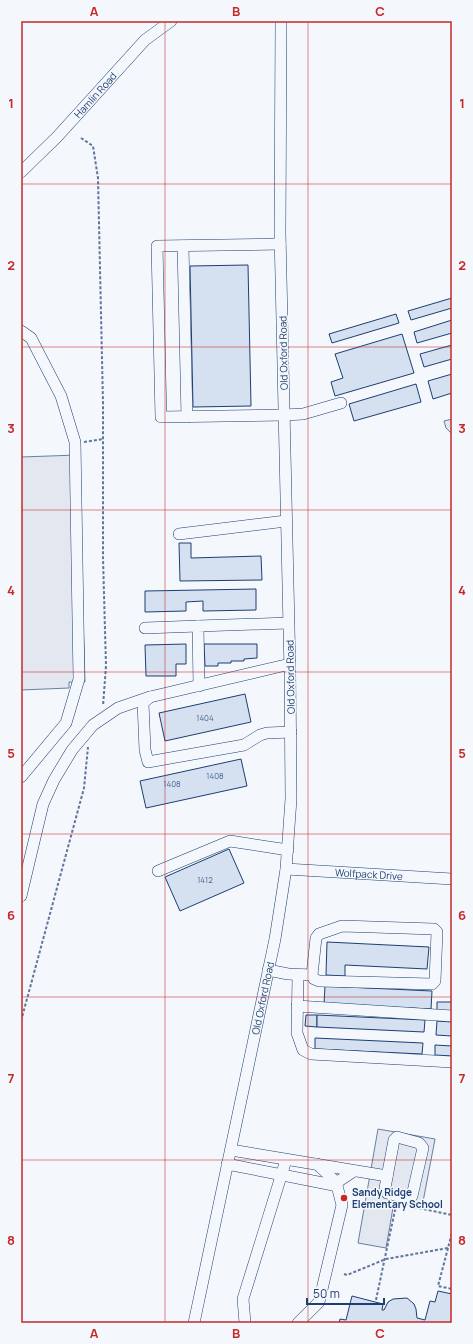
<svg xmlns="http://www.w3.org/2000/svg" width="473" height="1344" font-family="Manrope,sans-serif">
<rect width="100%" height="100%" fill="#f4f7fb"/>
<g fill="#e3e8f0" stroke="#687fa3">
<path d="M452,419v15l-6,-6 -2,-7z"/>
<path d="M78,455l7,227h-16v6l-48,2v-233z"/>
<path d="M378,1129l57,10 -13,68 -28,-5 -8,46 -28,-5z"/>
</g>
<g fill="#d5e0f0" stroke="#1d3f73">
<path d="M248,265l3,141 -58,1 -3,-141z"/>
<path d="M452,298v10l-41,12 -3,-9z"/>
<path d="M396,314l3,9 -67,20 -3,-9z"/>
<path d="M452,320v13l-35,10 -3,-11z"/>
<path d="M402,334l12,39 -79,23 -4,-14 12,-4 -8,-24z"/>
<path d="M452,345v14l-28,8 -4,-13z"/>
<path d="M452,374v19l-19,6 -5,-18z"/>
<path d="M416,384l5,18 -67,19 -5,-17z"/>
<path d="M179,543h12v15l70,-2 1,24 -82,1z"/>
<path d="M256,589v21l-53,1v-10l-17,1v9l-41,1v-21z"/>
<path d="M186,644v20h-10v12h-30l-1,-31z"/>
<path d="M204,644h53v14l-13,1v2h-13v2h-13v3h-13z"/>
<path d="M245,694l6,28 -86,19 -6,-28z"/>
<path d="M241,759l6,27 -101,22 -6,-27z"/>
<path d="M229,849l15,34 -64,28 -15,-34z"/>
<path d="M327,942l102,5 -2,22 -82,-4v11l-19,-1z"/>
<path d="M325,986l107,5 -1,18 -107,-5z"/>
<path d="M437,1002h15v10l-15,-1z"/>
<path d="M306,1015h11v12l-12,-1z"/>
<path d="M317,1015l108,5 -1,12 -107,-5z"/>
<path d="M437,1021l15,1v14l-16,-1z"/>
<path d="M315,1038l108,5 -1,11 -107,-5z"/>
<path d="M435,1045l17,1v10l-17,-1z"/>
<path d="M438,1291l14,3v29h-113l1,-4 6,1 6,-24 31,8 -1,6h2l4,-8 5,-3 14,-1 7,6 2,5 1,9 8,2 5,-19 5,1z"/>
</g>
<g fill="none" stroke-linecap="round" stroke-linejoin="round">
<defs>
<g id="minor">
<path id="s1" d="M21,172l36,-35 88,-97 26,-19"/>
<path d="M280,244l-123,2 4,171 123,-2 19,-1 38,-11"/>
<path d="M183,246l4,171"/>
<path d="M21,331l10,7 30,58 14,46 4,237 -13,44 -45,54"/>
<path d="M179,534l107,-13"/>
<path d="M145,628l53,-2"/>
<path d="M199,686l-1,-60 90,-3"/>
<path d="M150,697l-7,6 2,47 3,12 96,-17 16,-10 7,-2 24,-1"/>
<path id="s2" d="M286,869l166,10"/>
<path d="M158,871l72,-30 58,9"/>
<path d="M21,896l22,-92 11,-24 18,-30 21,-25 25,-17 32,-11 140,-33"/>
<path d="M268,970l20,4 24,1 4,-37 3,-4 23,-8 92,3 3,3 -2,49 -3,3 -113,-3 -5,-2 -2,-4"/>
<path d="M298,976l-1,57 6,17 8,4 141,8"/>
<path d="M297,1006l155,10"/>
<path d="M397,1137l22,6 4,5 -11,48 -3,3 -22,-6 -2,-5 9,-48z"/>
<path d="M231,1150l156,26"/>
<path d="M227,1164l106,21 21,-14"/>
<path id="s3" d="M194,1323l81,-384 11,-70 5,-70 -1,-127 -10,-439 1,-212"/>
<path d="M245,1323l-2,-24 43,-139"/>
<path d="M298,1323l21,-21 23,-97 -6,-23 -19,-18"/>
</g>
</defs>
<use href="#minor" stroke="#1d3f73" stroke-width="12"/>
<g stroke="#5e769c" stroke-width="2" stroke-dasharray="3 2" stroke-linecap="butt">
<path d="M81,138l12,8 5,32 5,226v154l3,108 -3,40"/>
<path d="M84,442l19,-3"/>
<path d="M21,1021l63,-233 4,-41"/>
<path d="M414,1207l38,8"/>
<path d="M448,1248l-10,38 14,3"/>
<path d="M344,1274l3,1 39,-16 62,-11 4,-15"/>
<path d="M376,1300l19,-90 3,-2"/>
</g>
<use href="#minor" stroke="#f4f7fb" stroke-width="11"/>
</g>
<path fill="none" stroke="#c62828" stroke-width="1" stroke-opacity="0.55" d="M165,21v1302M308,21v1302M21,184h431M21,347h431M21,510h431M21,672h431M21,834h431M21,997h431M21,1160h431"/>
<circle fill="#c62828" stroke="#f4f7fb" stroke-width="1.5" cx="344" cy="1198" r="4"/>
<g text-anchor="middle" stroke-width="3" stroke-linejoin="round" paint-order="stroke">
<g font-size="8" fill="#4b6792">
<text x="205" y="721">1404</text>
<text x="215" y="779">1408</text>
<text x="172" y="787">1408</text>
<text x="205" y="883">1412</text>
</g>
<g font-size="10" fill="#1d3f73" stroke="#f4f7fb">
<text dy="4" stroke="none"><textPath href="#s1" startOffset="107">Hamlin Road</textPath></text>
<text transform="translate(283 353) rotate(-91)" y="4">Old Oxford Road</text>
<text transform="translate(290 677) rotate(-91)" y="4">Old Oxford Road</text>
<text dy="4" stroke="none"><textPath href="#s2" startOffset="83">Wolfpack Drive</textPath></text>
<text dy="4" stroke="none"><textPath href="#s3" startOffset="332">Old Oxford Road</textPath></text>
</g>
<g font-size="10" font-weight="bold" fill="#1d3f73" stroke="#f4f7fb" text-anchor="start">
<text x="352" y="1196">Sandy Ridge<tspan x="352" dy="12">Elementary School</tspan></text>
</g>
</g>
<rect width="473" height="1344" fill="none" stroke="#f4f7fb" stroke-width="44"/>
<path d="M307 1298v6h77v-6" fill="none" stroke="#1d3f73" stroke-width="2"/>
<text x="313" y="1298" font-size="12" fill="#1d3f73" stroke="#f4f7fb" stroke-width="3" paint-order="stroke">50 m</text>
<rect x="22" y="22" width="429" height="1300" fill="none" stroke="#c62828" stroke-width="1.5"/>
<g font-size="13" text-anchor="middle" font-weight="bold" fill="#c62828">
<text x="94" y="16">A</text>
<text x="236" y="16">B</text>
<text x="380" y="16">C</text>
<text x="11" y="108">1</text>
<text x="462" y="108">1</text>
<text x="11" y="270">2</text>
<text x="462" y="270">2</text>
<text x="11" y="433">3</text>
<text x="462" y="433">3</text>
<text x="11" y="595">4</text>
<text x="462" y="595">4</text>
<text x="11" y="758">5</text>
<text x="462" y="758">5</text>
<text x="11" y="920">6</text>
<text x="462" y="920">6</text>
<text x="11" y="1083">7</text>
<text x="462" y="1083">7</text>
<text x="11" y="1245">8</text>
<text x="462" y="1245">8</text>
<text x="94" y="1338">A</text>
<text x="236" y="1338">B</text>
<text x="380" y="1338">C</text>
</g>
</svg>
